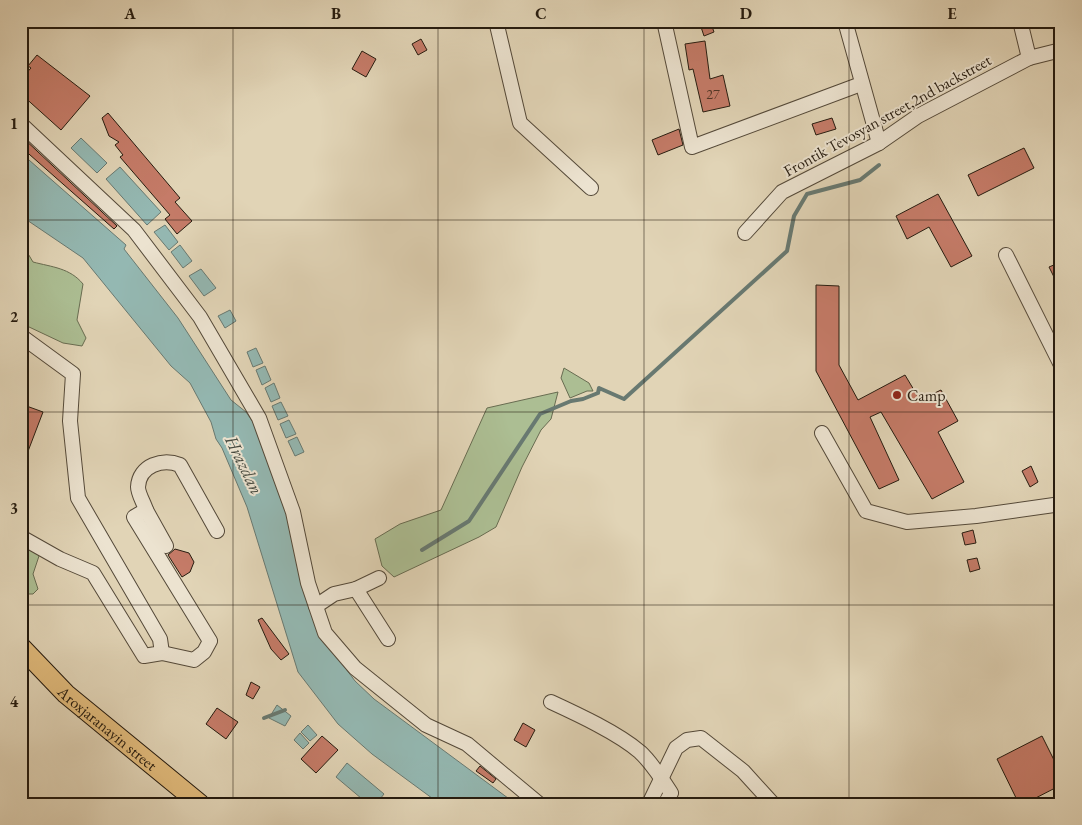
<svg xmlns="http://www.w3.org/2000/svg" width="1082" height="825" font-family="'EB Garamond',serif">
<rect width="100%" height="100%" fill="#e1d4b6"/>
<filter id="stains"><feTurbulence type="fractalNoise" baseFrequency=".004" numOctaves="4"/><feColorMatrix values="0 0 0 0 .2 0 0 0 0 .09 0 0 0 0 .02 0 0 0 .5 -.17"/></filter>
<radialGradient id="worn" r=".72"><stop offset=".6" stop-color="#630" stop-opacity="0"/><stop offset="1" stop-color="#630" stop-opacity=".3"/></radialGradient>
<g fill="#acbe93" stroke="#686c51">
<path d="M21,242l12,20c19,5 37,6 50,22l-6,36 9,18 -4,8 -19,-3 -36,-17 -6,3z"/>
<path d="M564,368l25,15 4,8h-6l-17,7 -9,-20z"/>
<path d="M558,392l-7,27 -10,11 -19,37 -26,60 -17,10 -85,40 -12,-11 -7,-27 25,-15 41,-14 46,-102z"/>
<path d="M21,532l18,24 -6,18 5,15 -5,5h-9l-2,7 1,15h-2z"/>
</g>
<g fill="#94b8b2" stroke="#687971">
<path d="M81,138l26,25 -10,10 -26,-25z"/>
<path d="M21,153l105,92 -2,4 54,69 53,82 15,12 13,19 29,82 33,122 34,46 19,18 142,105h-76l-68,-50 -34,-30 -40,-52 -51,-165 -25,-59 -6,-9 -5,-17 -21,-39 -19,-17 -88,-108 -62,-42z"/>
<path d="M120,167l41,45 -14,13 -41,-46z"/>
<path d="M165,225l13,17 -9,8 -15,-18z"/>
<path d="M180,245l12,16 -9,7 -12,-16z"/>
<path d="M201,269l15,19 -12,8 -15,-20z"/>
<path d="M230,310l6,11 -11,7 -7,-12z"/>
<path d="M256,348l7,15 -10,4 -6,-15z"/>
<path d="M265,366l6,14 -9,5 -6,-15z"/>
<path d="M274,383l6,15 -9,4 -6,-14z"/>
<path d="M281,402l7,14 -10,4 -6,-14z"/>
<path d="M289,420l7,14 -10,4 -6,-14z"/>
<path d="M297,437l7,15 -9,4 -7,-15z"/>
<path d="M277,705l14,11 -6,10 -16,-8z"/>
<path d="M308,725l9,10 -7,6 -9,-9z"/>
<path d="M300,733l9,10 -6,6 -9,-9z"/>
<path d="M347,763l37,31 -8,10h-8l-32,-27z"/>
</g>
<g fill="none" stroke-linecap="round" stroke-linejoin="round">
<g stroke="#687971" stroke-width="4">
<path d="M422,550l47,-29 71,-107 31,-13 12,-2 15,-6 1,-5 25,11 163,-148 7,-35 13,-22 53,-14 19,-15"/>
<path d="M264,718l21,-8"/>
</g>
</g>
<g fill="#c57b68" stroke="#251b0f">
<path d="M699,21h11l4,11 -10,4z"/>
<path d="M421,39l6,11 -9,5 -6,-11z"/>
<path d="M705,41l5,38 13,-4 7,31 -27,6 -10,-43 -4,1 -4,-26z"/>
<path d="M362,51l14,8 -10,18 -14,-8z"/>
<path d="M37,55l53,41 -29,34 -40,-36v-15l10,-11 -3,-2z"/>
<path d="M108,113l72,85 -5,4 17,19 -15,13 -12,-15 5,-4 -50,-58 3,-2 -8,-10 4,-3 -10,-6 -7,-18z"/>
<path d="M832,118l4,11 -20,6 -4,-11z"/>
<path d="M679,129l4,16 -25,10 -6,-15z"/>
<path d="M21,136l96,90 -3,3 -93,-82z"/>
<path d="M1024,148l10,20 -56,28 -10,-21z"/>
<path d="M938,194l34,62 -21,11 -22,-40 -22,12 -11,-23z"/>
<path d="M1061,262v29l-12,-24z"/>
<path d="M816,285l23,1v79l19,35 47,-25 15,25 21,-10 17,31 -20,11 26,50 -32,17 -51,-87 -11,5 29,63 -20,9 -63,-118z"/>
<path d="M21,404l22,8 -21,55h-1z"/>
<path d="M1031,466l7,16 -8,5 -8,-16z"/>
<path d="M973,530l3,13 -11,2 -3,-12z"/>
<path d="M175,549l14,4 5,9 -4,10 -8,5 -14,-22z"/>
<path d="M977,558l3,11 -10,3 -3,-12z"/>
<path d="M262,618l27,36 -8,6 -10,-11 -13,-29z"/>
<path d="M251,682l9,5 -7,12 -7,-4z"/>
<path d="M217,708l21,14 -12,17 -20,-15z"/>
<path d="M523,723l12,7 -9,17 -12,-7z"/>
<path d="M322,736l16,14 -22,23 -15,-14z"/>
<path d="M1042,736l19,38v11l-37,19h-5l-22,-45z"/>
<path d="M480,766l16,13 -3,4 -17,-12z"/>
</g>
<g fill="none" stroke-linecap="round" stroke-linejoin="round">
<defs>
<g id="minor">
<path d="M496,21l24,102 71,65"/>
<path d="M664,21l28,126 169,-63"/>
<path d="M845,21l34,122"/>
<path d="M1020,21l9,37"/>
<path d="M21,124l113,106 66,87 59,101 34,94 15,71 17,50 30,35 71,57 41,19 72,60"/>
<path d="M745,233l37,-41 97,-49 39,-27 111,-58 32,-8"/>
<path d="M1006,255l55,110"/>
<path d="M21,336l52,38 -3,47 8,77 82,141 2,14 -18,3 -51,-83 -33,-14 -39,-22"/>
<path d="M822,433l44,78 41,11 69,-6 85,-12"/>
<path d="M146,510l20,36"/>
<path d="M356,589l32,50"/>
<path d="M316,606l18,-12 22,-5 23,-11"/>
<path d="M162,653l32,7 10,-8 6,-11 -76,-124 12,-7c-2,-7 -8,-16 -8,-23 1,-22 25,-29 42,-22l37,66"/>
<path d="M551,702c26,12 67,31 89,50 12,11 22,27 31,41l-6,11"/>
<path d="M649,804l27,-56 11,-8 14,-2 42,33 30,33"/>
</g>
<g id="major">
<path id="s1" d="M21,647l45,47 134,110"/>
</g>
</defs>
<use href="#minor" stroke="#544939" stroke-width="16"/>
<use href="#major" stroke="#251b0f" stroke-width="21"/>
<use href="#minor" stroke="#ece3d0" stroke-width="14"/>
<use href="#major" stroke="#e0ba7b" stroke-width="19"/>
</g>
<path fill="none" stroke="#251b0f" stroke-width="1" stroke-opacity="0.55" d="M233,21v783M438,21v783M644,21v783M849,21v783M21,220h1040M21,412h1040M21,605h1040"/>
<circle fill="#8f2418" stroke="#ece3d0" stroke-width="2" cx="897" cy="395" r="5"/>
<g text-anchor="middle" stroke-width="4" stroke-linejoin="round" paint-order="stroke">
<g font-size="14" fill="#4d3325">
<text x="713" y="99">27</text>
</g>
<g font-size="16" fill="#251b0f" stroke="#ece3d0">
<text transform="translate(887 115) rotate(-29)" y="6">Frontik Tevosyan street,2nd backstreet</text>
<text dy="6" stroke="none"><textPath href="#s1" startOffset="119">Aroxjaranayin street</textPath></text>
</g>
<g font-size="16" fill="#251b0f" stroke="#ece3d0" text-anchor="start">
<text x="907" y="401">Camp</text>
</g>
<g font-size="18" font-style="italic" fill="#464a40" stroke="#ece3d0">
<text transform="translate(244 465) rotate(64)" y="6">Hrazdan</text>
</g>
</g>
<rect width="1082" height="825" fill="none" stroke="#e1d4b6" stroke-width="55"/>
<rect x="28" y="28" width="1026" height="770" fill="none" stroke="#251b0f" stroke-width="2"/>
<g font-size="16" text-anchor="middle" font-weight="bold" fill="#251b0f">
<text x="130" y="19">A</text>
<text x="336" y="19">B</text>
<text x="541" y="19">C</text>
<text x="746" y="19">D</text>
<text x="952" y="19">E</text>
<text x="14" y="129">1</text>
<text x="14" y="322">2</text>
<text x="14" y="514">3</text>
<text x="14" y="707">4</text>
</g>
<rect width="100%" height="100%" filter="url(#stains)"/>
<rect width="100%" height="100%" fill="url(#worn)"/>
</svg>
